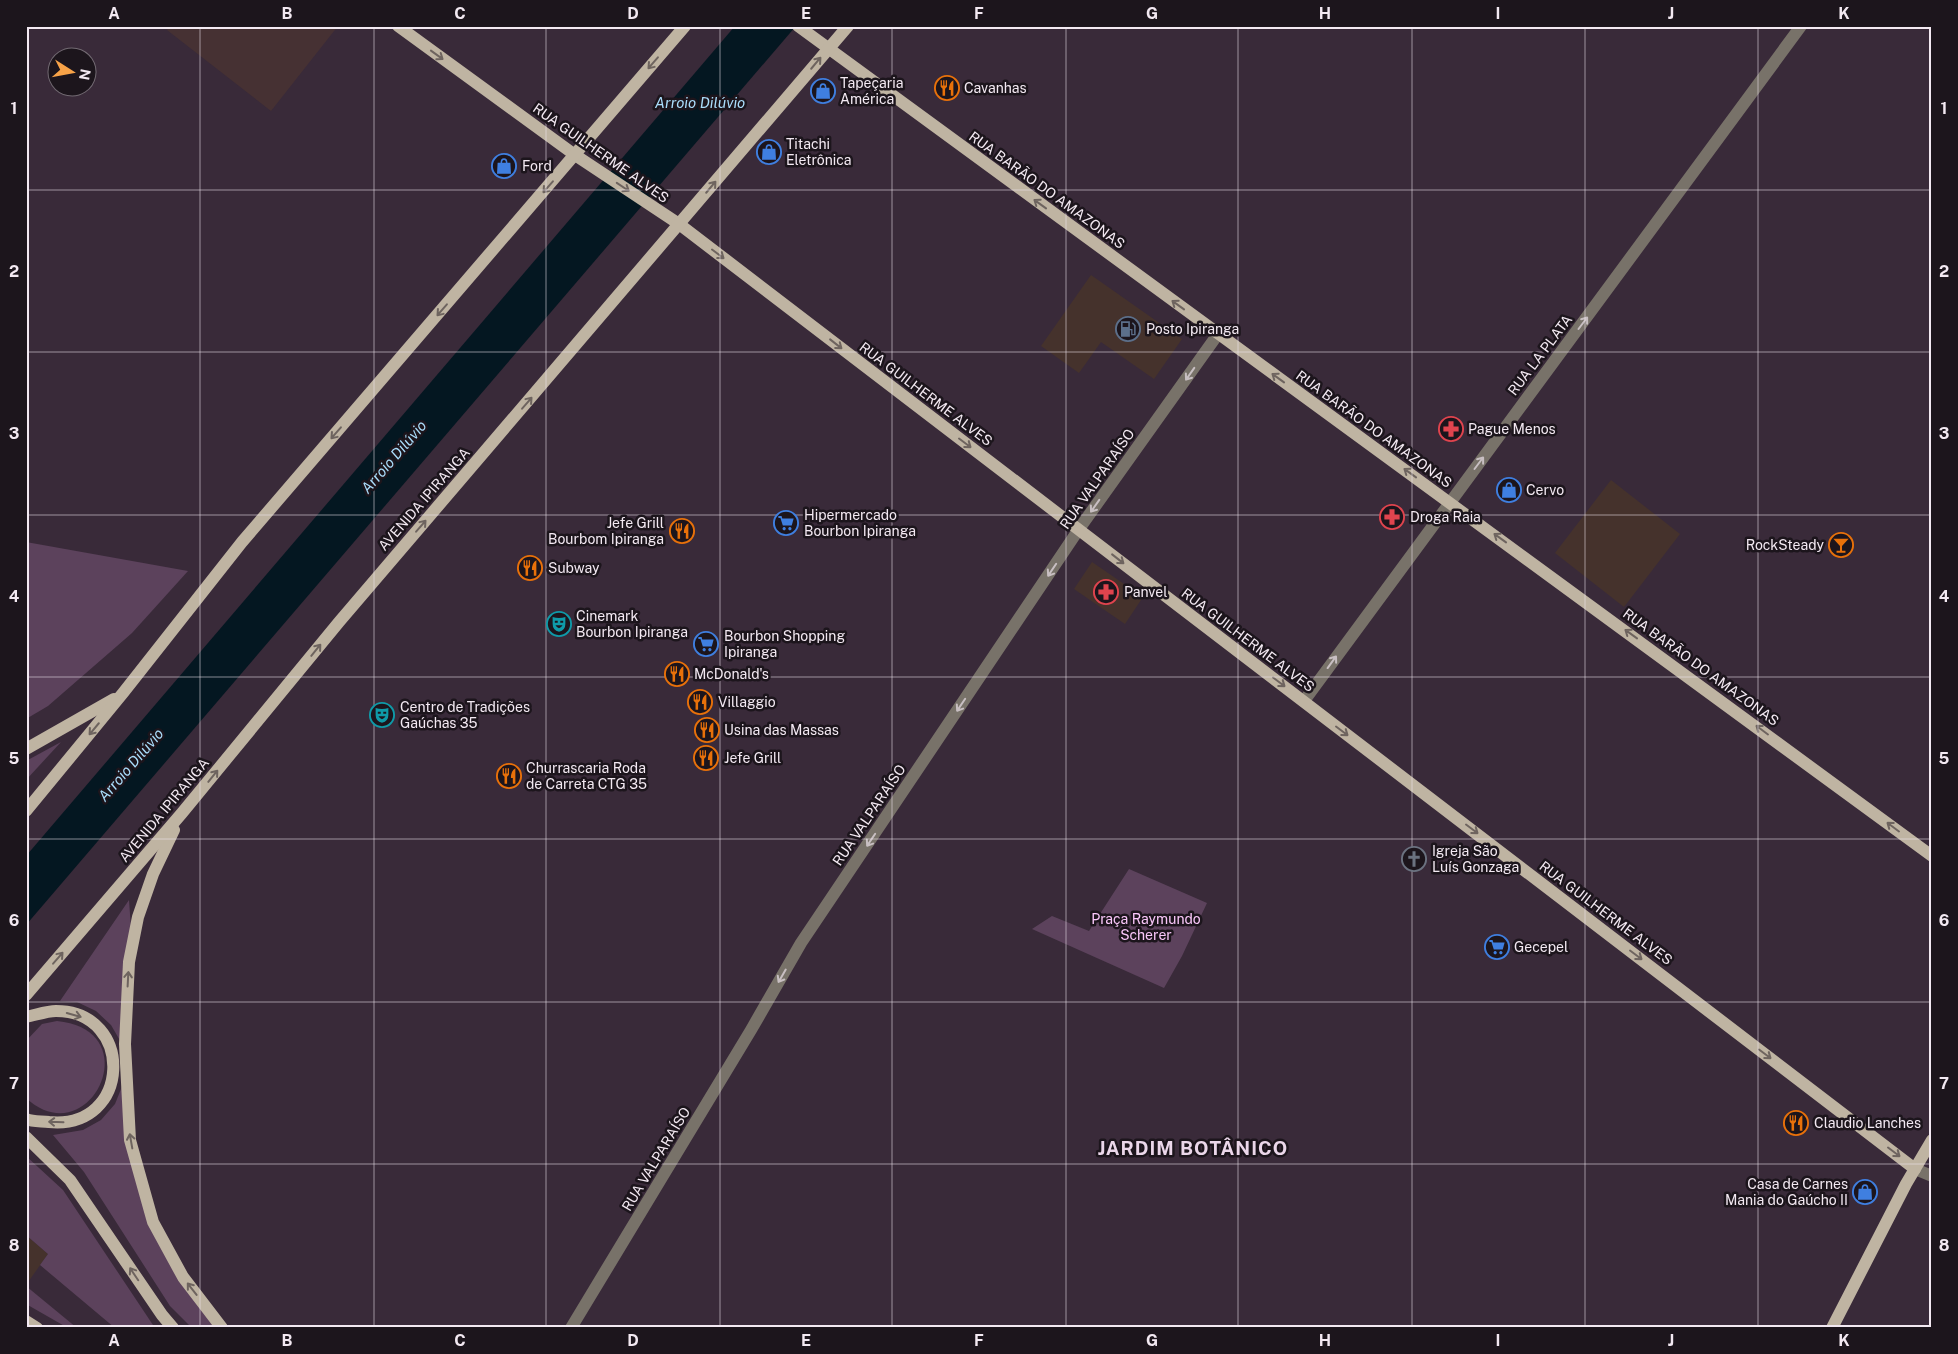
<svg xmlns="http://www.w3.org/2000/svg" width="1958" height="1354" font-family="'Public Sans',sans-serif">
<rect width="100%" height="100%" fill="#392a39"/>
<g fill="#45322c">
<path d="M1091,275l91,64 -28,40 -53,-37 -22,31 -38,-27z"/>
<path d="M1611,480l69,54 -56,73 -69,-54z"/>
<path d="M1092,562l51,35 -18,27 -51,-35z"/>
<path d="M26,1235l22,19 -22,31z"/>
</g>
<path fill="#463133" d="M170,26h168l-67,85 -104,-81z"/>
<g fill="#5c425c">
<path d="M26,542l162,29 -56,62 -84,73 -22,13z"/>
<path d="M61,742l-35,38v-19z"/>
<path d="M1129,869l78,34 -25,53 -18,32 -132,-59 20,-13 37,15z"/>
<path d="M129,900l4,56 -4,86 2,91 25,95 61,100h-25l-22,-22 -86,-134 -31,-37 30,-5 18,-10 14,-16 8,-20 -1,-40 -11,-19 -15,-14 -19,-9 -17,-1z"/>
<path d="M57,1021c93,9 32,135 -31,77v-57l16,-17z"/>
<path d="M26,1156l37,34 92,138h-40l-75,-63 8,-11 -22,-19z"/>
<path d="M26,1286l51,42h-9l-42,-24z"/>
</g>
<path fill="#041721" d="M735,26h61l-770,899v-69z"/>
<g fill="none" stroke-linecap="round" stroke-linejoin="round">
<g stroke="#787269" stroke-width="12">
<path d="M1304,701l497,-675"/>
<path d="M1915,1169l17,7"/>
<path d="M571,1328l180,-298 50,-87 278,-414 139,-195"/>
</g>
<g stroke="#bfb4a2" stroke-width="12">
<path d="M398,26l177,129 104,69 1236,945"/>
<path d="M798,26l1134,830"/>
<path d="M26,749l88,-50"/>
<path d="M26,811l97,-118 119,-151 443,-516"/>
<path d="M174,830l-21,44 -15,43 -9,45 -4,82 5,96 23,82 30,55 39,51"/>
<path d="M26,995l156,-182 157,-191 509,-596"/>
<path d="M26,1017c10,-2 21,-6 30,-6 79,0 76,119 -7,111 -8,-1 -16,0 -23,-3"/>
<path d="M26,1137l44,43 92,135 11,13"/>
<path d="M26,1321l11,7"/>
<path d="M1832,1328l74,-144 26,-44"/>
</g>
</g>
<defs><path id="oneway-shaft" d="M-6 0H5M1.5-3L5.5 0L1.5 3" fill="none" stroke-width="1.6" stroke-linecap="round" stroke-linejoin="round" transform="scale(1.25)"/></defs>
<g stroke="#6e645f">
<use href="#oneway-shaft" transform="translate(437 55) rotate(36)"/>
<use href="#oneway-shaft" transform="translate(653 63) rotate(131)"/>
<use href="#oneway-shaft" transform="translate(816 63) rotate(-50)"/>
<use href="#oneway-shaft" transform="translate(548 187) rotate(131)"/>
<use href="#oneway-shaft" transform="translate(623 187) rotate(34)"/>
<use href="#oneway-shaft" transform="translate(711 187) rotate(-50)"/>
<use href="#oneway-shaft" transform="translate(1040 204) rotate(-144)"/>
<use href="#oneway-shaft" transform="translate(718 254) rotate(37)"/>
<use href="#oneway-shaft" transform="translate(1178 305) rotate(-144)"/>
<use href="#oneway-shaft" transform="translate(442 310) rotate(131)"/>
<use href="#oneway-shaft" transform="translate(836 344) rotate(38)"/>
<use href="#oneway-shaft" transform="translate(1278 378) rotate(-144)"/>
<use href="#oneway-shaft" transform="translate(527 403) rotate(-49)"/>
<use href="#oneway-shaft" transform="translate(336 433) rotate(131)"/>
<use href="#oneway-shaft" transform="translate(965 443) rotate(37)"/>
<use href="#oneway-shaft" transform="translate(1410 473) rotate(-144)"/>
<use href="#oneway-shaft" transform="translate(421 526) rotate(-49)"/>
<use href="#oneway-shaft" transform="translate(1500 538) rotate(-144)"/>
<use href="#oneway-shaft" transform="translate(1118 559) rotate(38)"/>
<use href="#oneway-shaft" transform="translate(1631 634) rotate(-144)"/>
<use href="#oneway-shaft" transform="translate(316 650) rotate(-51)"/>
<use href="#oneway-shaft" transform="translate(1279 682) rotate(37)"/>
<use href="#oneway-shaft" transform="translate(94 729) rotate(130)"/>
<use href="#oneway-shaft" transform="translate(1762 730) rotate(-143)"/>
<use href="#oneway-shaft" transform="translate(1342 731) rotate(37)"/>
<use href="#oneway-shaft" transform="translate(213 776) rotate(-51)"/>
<use href="#oneway-shaft" transform="translate(1893 827) rotate(-143)"/>
<use href="#oneway-shaft" transform="translate(1472 829) rotate(37)"/>
<use href="#oneway-shaft" transform="translate(1636 955) rotate(37)"/>
<use href="#oneway-shaft" transform="translate(58 958) rotate(-49)"/>
<use href="#oneway-shaft" transform="translate(128 979) rotate(-87)"/>
<use href="#oneway-shaft" transform="translate(74 1015) rotate(16)"/>
<use href="#oneway-shaft" transform="translate(1765 1054) rotate(37)"/>
<use href="#oneway-shaft" transform="translate(56 1122) rotate(-178)"/>
<use href="#oneway-shaft" transform="translate(131 1141) rotate(-100)"/>
<use href="#oneway-shaft" transform="translate(1894 1152) rotate(37)"/>
<use href="#oneway-shaft" transform="translate(134 1274) rotate(-124)"/>
<use href="#oneway-shaft" transform="translate(192 1289) rotate(-128)"/>
</g>
<g stroke="#c8bfc2">
<use href="#oneway-shaft" transform="translate(1583 323) rotate(-53)"/>
<use href="#oneway-shaft" transform="translate(1190 374) rotate(125)"/>
<use href="#oneway-shaft" transform="translate(1479 463) rotate(-53)"/>
<use href="#oneway-shaft" transform="translate(1095 506) rotate(125)"/>
<use href="#oneway-shaft" transform="translate(1052 570) rotate(124)"/>
<use href="#oneway-shaft" transform="translate(1332 662) rotate(-54)"/>
<use href="#oneway-shaft" transform="translate(961 705) rotate(124)"/>
<use href="#oneway-shaft" transform="translate(871 840) rotate(124)"/>
<use href="#oneway-shaft" transform="translate(782 976) rotate(120)"/>
</g>
<path fill="none" stroke="#f3e9f2" stroke-width="1" stroke-opacity="0.55" d="M200,26v1302M374,26v1302M546,26v1302M720,26v1302M892,26v1302M1066,26v1302M1238,26v1302M1412,26v1302M1585,26v1302M1758,26v1302M26,190h1906M26,352h1906M26,515h1906M26,677h1906M26,839h1906M26,1002h1906M26,1164h1906"/>
<defs>
<symbol id="restaurant-ring" viewBox="-11 -11 22 22"><circle r="9.5" fill="#1c151c" stroke="#e8710a" stroke-width="1.5"/><path d="M-5-6h1v4h1v-4h1v4h1v-4h1v5L-1.5 .5V6h-2V.5L-5-1ZM5-6V6H3V1.5H1.5Q1.5-4 5-6Z" fill="#e8710a"/></symbol>
<symbol id="shop-ring" viewBox="-11 -11 22 22"><circle r="9.5" fill="#1c151c" stroke="#3f7fe0" stroke-width="1.5"/><path d="M-5-2.5h2.3a2.7 3.5 0 0 1 5.4 0H5L5.5 6h-11ZM-1.5-2.5h3a1.5 2.3 0 0 0-3 0Z" fill="#3f7fe0"/></symbol>
<symbol id="fuel-ring" viewBox="-11 -11 22 22"><circle r="9.5" fill="#1c151c" stroke="#5c6f8a" stroke-width="1.5"/><path d="M-5.5-6h7V0h2V4h1.3V-2.5L3-4.5l.8-.8L6-3V5H2.5V1h-1V6h-7ZM-4.2-4.7v3.2H.2V-4.7Z" fill="#5c6f8a"/></symbol>
<symbol id="pharmacy-ring" viewBox="-11 -11 22 22"><circle r="9.5" fill="#1c151c" stroke="#e0444e" stroke-width="1.5"/><path d="M-2-6h4v4h4v4h-4v4h-4v-4h-4v-4h4Z" fill="#e0444e"/></symbol>
<symbol id="supermarket-ring" viewBox="-11 -11 22 22"><circle r="9.5" fill="#1c151c" stroke="#3f7fe0" stroke-width="1.5"/><path d="M-6-5.5h2.5l.6 2H6L4.5 2H-2.5L-4.4-4H-6ZM-1.5 3.2a1.3 1.3 0 1 0 .1 0ZM3 3.2a1.3 1.3 0 1 0 .1 0Z" fill="#3f7fe0"/></symbol>
<symbol id="bar-ring" viewBox="-11 -11 22 22"><circle r="9.5" fill="#1c151c" stroke="#e8710a" stroke-width="1.5"/><path d="M-6-5H6L.8 .8V4.5H3.5V6h-7V4.5H-.8V.8Z" fill="#e8710a"/></symbol>
<symbol id="theatre-ring" viewBox="-11 -11 22 22"><circle r="9.5" fill="#1c151c" stroke="#0f9aa8" stroke-width="1.5"/><path d="M-5-5.5Q0-4 5-5.5V0Q5 5 0 6Q-5 5-5 0ZM-3.3-2.5H-1v1.5H-3.3ZM1-2.5H3.3v1.5H1ZM-2.8 1Q0 5.5 2.8 1Z" fill="#0f9aa8"/></symbol>
<symbol id="church-ring" viewBox="-11 -11 22 22"><circle r="9.5" fill="#1c151c" stroke="#6b7280" stroke-width="1.5"/><path d="M-1.2-6h2.4v3.5h3.3v2.4h-3.3V6h-2.4V-.1h-3.3v-2.4h3.3Z" fill="#6b7280"/></symbol>
</defs>
<g fill-rule="evenodd">
<use href="#restaurant-ring" x="933" y="74" width="28" height="28"/>
<use href="#shop-ring" x="809" y="77" width="28" height="28"/>
<use href="#shop-ring" x="755" y="138" width="28" height="28"/>
<use href="#shop-ring" x="490" y="152" width="28" height="28"/>
<use href="#fuel-ring" x="1114" y="315" width="28" height="28"/>
<use href="#pharmacy-ring" x="1437" y="415" width="28" height="28"/>
<use href="#shop-ring" x="1495" y="476" width="28" height="28"/>
<use href="#pharmacy-ring" x="1378" y="503" width="28" height="28"/>
<use href="#supermarket-ring" x="772" y="509" width="28" height="28"/>
<use href="#restaurant-ring" x="668" y="517" width="28" height="28"/>
<use href="#bar-ring" x="1827" y="531" width="28" height="28"/>
<use href="#restaurant-ring" x="516" y="554" width="28" height="28"/>
<use href="#pharmacy-ring" x="1092" y="578" width="28" height="28"/>
<use href="#theatre-ring" x="545" y="610" width="28" height="28"/>
<use href="#supermarket-ring" x="692" y="630" width="28" height="28"/>
<use href="#restaurant-ring" x="663" y="660" width="28" height="28"/>
<use href="#restaurant-ring" x="686" y="688" width="28" height="28"/>
<use href="#theatre-ring" x="368" y="701" width="28" height="28"/>
<use href="#restaurant-ring" x="693" y="716" width="28" height="28"/>
<use href="#restaurant-ring" x="692" y="744" width="28" height="28"/>
<use href="#restaurant-ring" x="495" y="762" width="28" height="28"/>
<use href="#church-ring" x="1400" y="845" width="28" height="28"/>
<use href="#supermarket-ring" x="1483" y="933" width="28" height="28"/>
<use href="#restaurant-ring" x="1782" y="1109" width="28" height="28"/>
<use href="#shop-ring" x="1851" y="1178" width="28" height="28"/>
</g>
<g text-anchor="middle" stroke-width="5" stroke-linejoin="round" paint-order="stroke">
<g font-size="14" fill="#f3e9f2" stroke="#1c151c" text-anchor="start">
<text x="840" y="88">Tapeçaria<tspan x="840" dy="16">América</tspan></text>
<text x="964" y="93">Cavanhas</text>
<text x="786" y="149">Titachi<tspan x="786" dy="16">Eletrônica</tspan></text>
<text x="522" y="171">Ford</text>
<text x="1146" y="334">Posto Ipiranga</text>
<text x="1468" y="434">Pague Menos</text>
<text x="1526" y="495">Cervo</text>
<text x="804" y="520">Hipermercado<tspan x="804" dy="16">Bourbon Ipiranga</tspan></text>
<text x="1410" y="522">Droga Raia</text>
<text x="664" y="528" text-anchor="end">Jefe Grill<tspan x="664" dy="16">Bourbom Ipiranga</tspan></text>
<text x="1824" y="550" text-anchor="end">RockSteady</text>
<text x="548" y="573">Subway</text>
<text x="1124" y="597">Panvel</text>
<text x="576" y="621">Cinemark<tspan x="576" dy="16">Bourbon Ipiranga</tspan></text>
<text x="724" y="641">Bourbon Shopping<tspan x="724" dy="16">Ipiranga</tspan></text>
<text x="694" y="679">McDonald's</text>
<text x="718" y="707">Villaggio</text>
<text x="400" y="712">Centro de Tradições<tspan x="400" dy="16">Gaúchas 35</tspan></text>
<text x="724" y="735">Usina das Massas</text>
<text x="724" y="763">Jefe Grill</text>
<text x="526" y="773">Churrascaria Roda<tspan x="526" dy="16">de Carreta CTG 35</tspan></text>
<text x="1432" y="856">Igreja São<tspan x="1432" dy="16">Luís Gonzaga</tspan></text>
<text x="1514" y="952">Gecepel</text>
<text x="1814" y="1128">Claudio Lanches</text>
<text x="1848" y="1189" text-anchor="end">Casa de Carnes<tspan x="1848" dy="16">Mania do Gaúcho II</tspan></text>
</g>
<g font-size="14" fill="#f3e9f2" stroke="#1c151c">
<text transform="translate(601 153) rotate(35)" y="5">RUA GUILHERME ALVES</text>
<text transform="translate(1047 190) rotate(36)" y="5">RUA BARÃO DO AMAZONAS</text>
<text transform="translate(1540 355) rotate(-53)" y="5">RUA LA PLATA</text>
<text transform="translate(926 394) rotate(37)" y="5">RUA GUILHERME ALVES</text>
<text transform="translate(1374 429) rotate(36)" y="5">RUA BARÃO DO AMAZONAS</text>
<text transform="translate(1097 479) rotate(-55)" y="5">RUA VALPARAÍSO</text>
<text transform="translate(424 499) rotate(-49)" y="5">AVENIDA IPIRANGA</text>
<text transform="translate(1248 640) rotate(37)" y="5">RUA GUILHERME ALVES</text>
<text transform="translate(1701 667) rotate(36)" y="5">RUA BARÃO DO AMAZONAS</text>
<text transform="translate(164 810) rotate(-50)" y="5">AVENIDA IPIRANGA</text>
<text transform="translate(869 815) rotate(-56)" y="5">RUA VALPARAÍSO</text>
<text transform="translate(1606 913) rotate(37)" y="5">RUA GUILHERME ALVES</text>
<text transform="translate(656 1159) rotate(-59)" y="5">RUA VALPARAÍSO</text>
</g>
<g font-size="14" fill="#fac7fa" stroke="#1c151c">
<text x="1146" y="924">Praça Raymundo<tspan x="1146" dy="16">Scherer</tspan></text>
</g>
<g font-size="15" font-style="italic" fill="#aadcfa" stroke="#1c151c">
<text x="700" y="108">Arroio Dilúvio</text>
<text transform="translate(394 457) rotate(-49)" y="5">Arroio Dilúvio</text>
<text transform="translate(131 765) rotate(-49)" y="5">Arroio Dilúvio</text>
</g>
<g font-size="19" font-weight="bold" letter-spacing="1" fill="#ebd7ea" stroke="#1c151c">
<text x="1193" y="1155">JARDIM BOTÂNICO</text>
</g>
</g>
<rect width="1958" height="1354" fill="none" stroke="#1c151c" stroke-width="55"/>
<g transform="translate(72 72) rotate(101)"><circle r="24" fill="#1c151c" stroke="#726a72"/>
<path d="M0-4L9 19L0 12L-9 19Z" fill="#f7a248"/>
<text y="-8" font-size="14" font-weight="bold" text-anchor="middle" fill="#f3e9f2">N</text>
</g>
<rect x="28" y="28" width="1902" height="1298" fill="none" stroke="#f3e9f2" stroke-width="2"/>
<g font-size="16" text-anchor="middle" font-weight="bold" fill="#f3e9f2">
<text x="114" y="19">A</text>
<text x="287" y="19">B</text>
<text x="460" y="19">C</text>
<text x="633" y="19">D</text>
<text x="806" y="19">E</text>
<text x="979" y="19">F</text>
<text x="1152" y="19">G</text>
<text x="1325" y="19">H</text>
<text x="1498" y="19">I</text>
<text x="1671" y="19">J</text>
<text x="1844" y="19">K</text>
<text x="14" y="114">1</text>
<text x="1944" y="114">1</text>
<text x="14" y="277">2</text>
<text x="1944" y="277">2</text>
<text x="14" y="439">3</text>
<text x="1944" y="439">3</text>
<text x="14" y="602">4</text>
<text x="1944" y="602">4</text>
<text x="14" y="764">5</text>
<text x="1944" y="764">5</text>
<text x="14" y="926">6</text>
<text x="1944" y="926">6</text>
<text x="14" y="1089">7</text>
<text x="1944" y="1089">7</text>
<text x="14" y="1251">8</text>
<text x="1944" y="1251">8</text>
<text x="114" y="1346">A</text>
<text x="287" y="1346">B</text>
<text x="460" y="1346">C</text>
<text x="633" y="1346">D</text>
<text x="806" y="1346">E</text>
<text x="979" y="1346">F</text>
<text x="1152" y="1346">G</text>
<text x="1325" y="1346">H</text>
<text x="1498" y="1346">I</text>
<text x="1671" y="1346">J</text>
<text x="1844" y="1346">K</text>
</g>
</svg>
